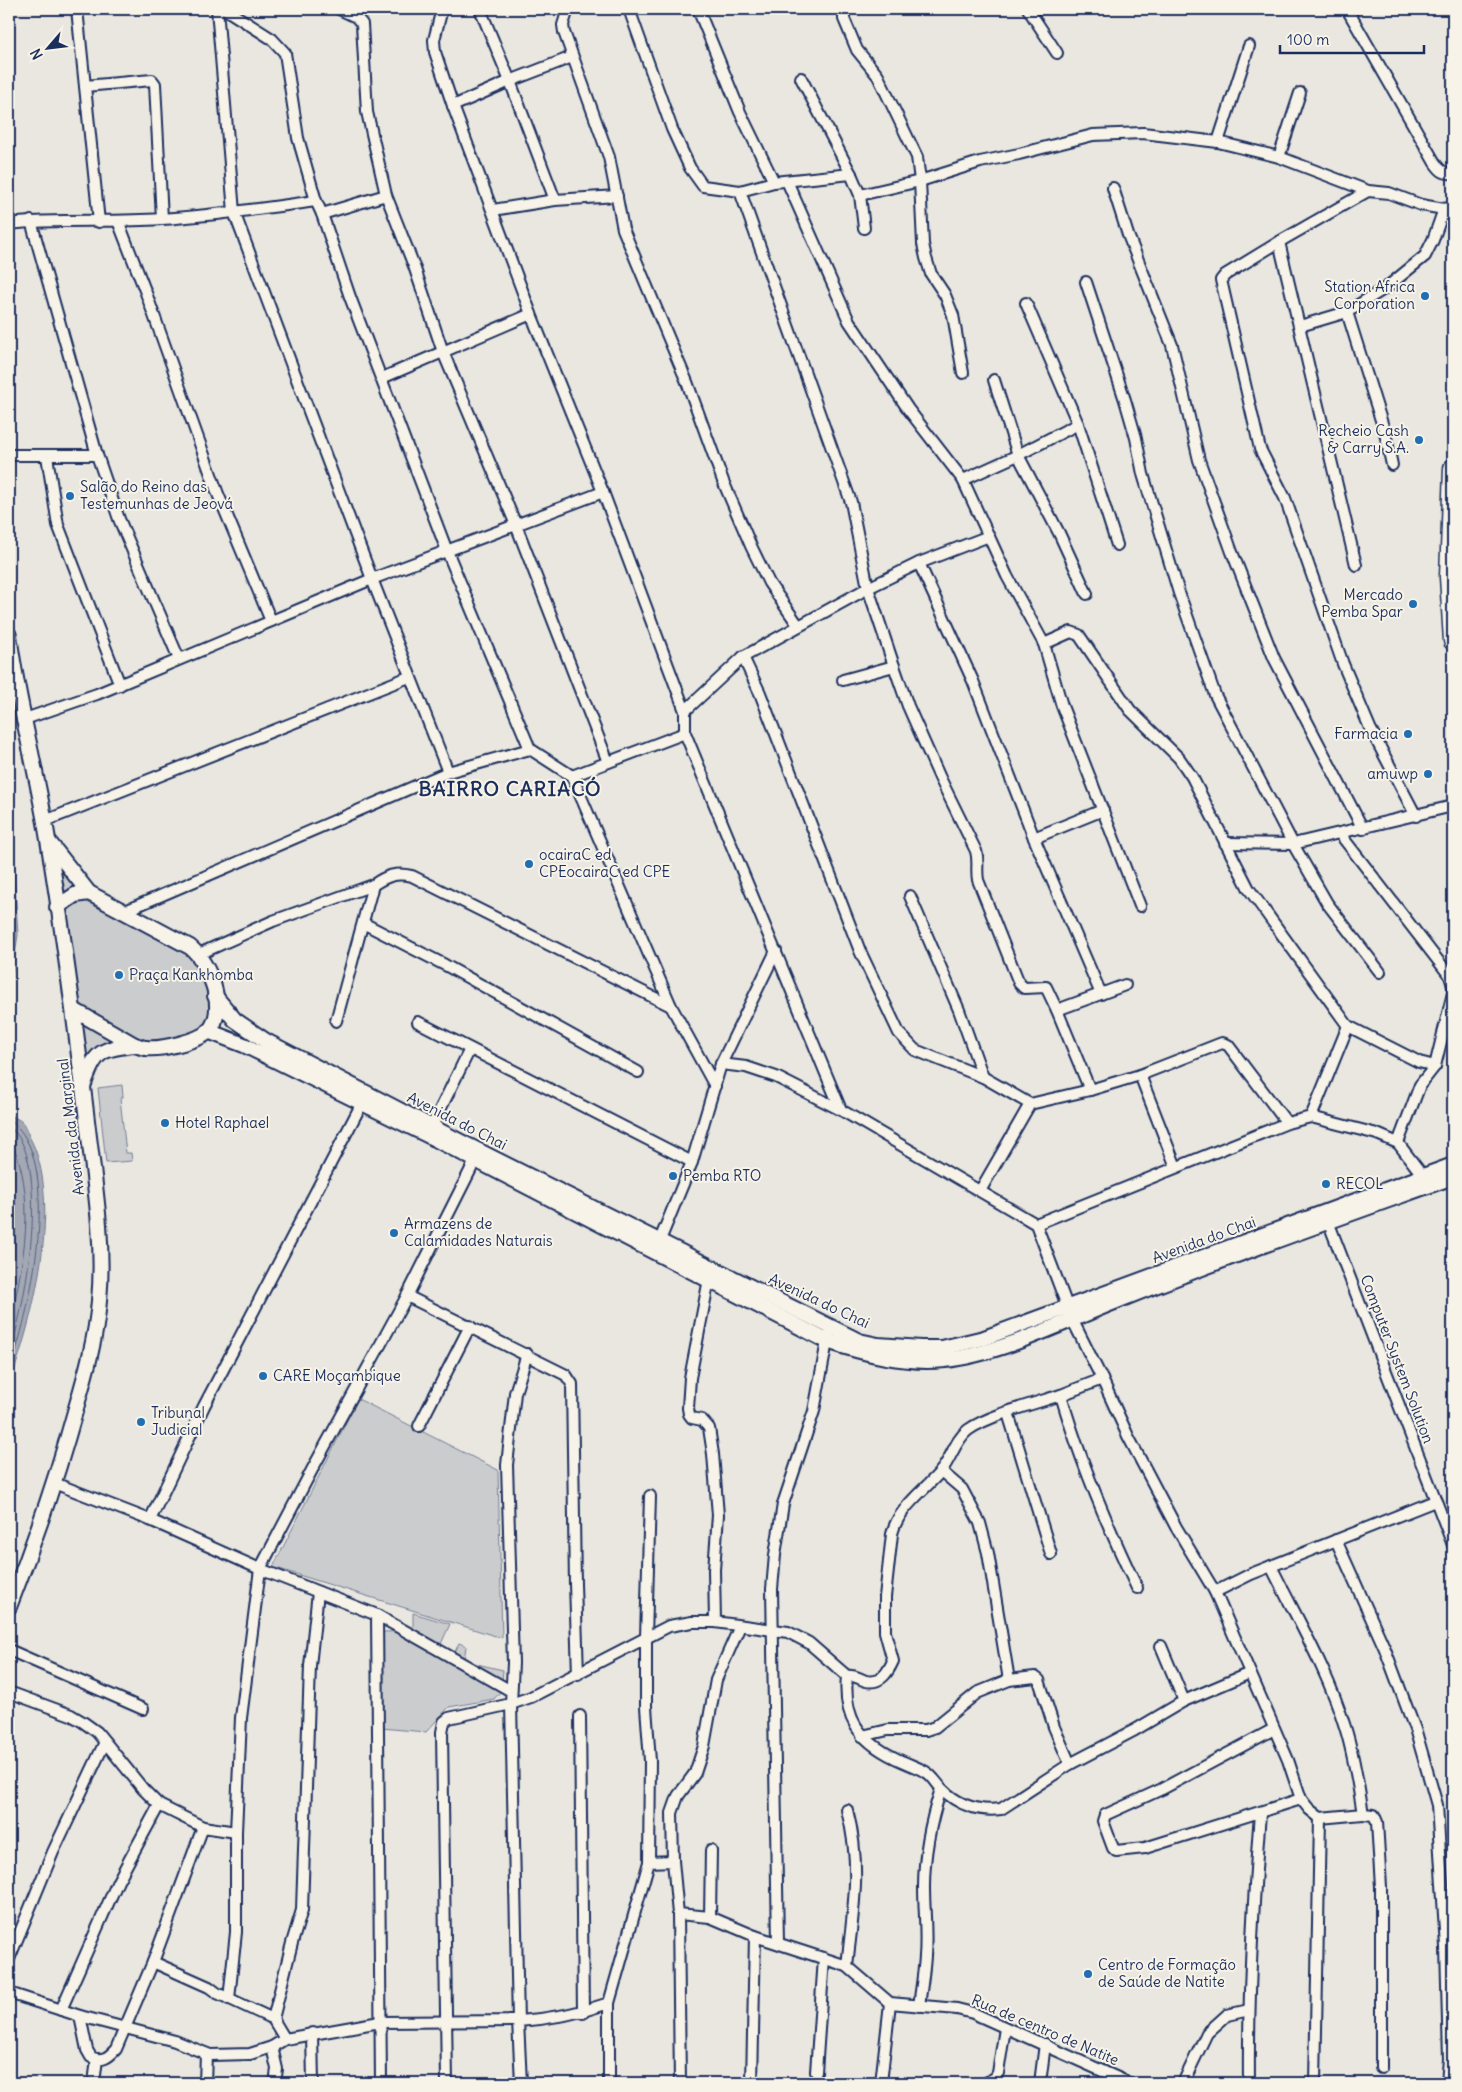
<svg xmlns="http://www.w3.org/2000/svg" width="1462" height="2092" font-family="Delius,sans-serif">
<rect width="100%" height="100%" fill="#eae7e0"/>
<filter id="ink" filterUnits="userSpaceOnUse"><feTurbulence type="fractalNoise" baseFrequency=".02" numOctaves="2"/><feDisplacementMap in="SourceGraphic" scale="10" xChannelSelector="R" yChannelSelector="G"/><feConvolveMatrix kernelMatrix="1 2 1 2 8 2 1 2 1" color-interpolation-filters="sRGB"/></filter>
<g filter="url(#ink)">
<g fill="#cbcccd" stroke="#737e96">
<path d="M53,853l26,34 -9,2 -9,8z"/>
<path d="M88,896l100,53 22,36 2,32 -6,12 -15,8 -37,7 -15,-4 -60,-34 -15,-94 2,-6z"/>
<path d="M79,1017l47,26 -42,32z"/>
<path d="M122,1085l1,12 -3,1 6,55h5l1,8 -26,2 -8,-75z"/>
<path d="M358,1399l140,71 4,168 -229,-71z"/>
<path d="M413,1613l37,11 -10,22 15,6 4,-9 7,3 -2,15 39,9 -2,21 -7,8 -45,8 -23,25 -45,-4 -3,-27 6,-23 -4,-34 3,-12 30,-1z"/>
</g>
<g fill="#a3a8b4" stroke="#6d7892">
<path d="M9,860l5,11 4,64 -7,45 -2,6z"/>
<path d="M9,1114c4,3 10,5 13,8 3,3 5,10 7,14 35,63 4,185 -20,249z"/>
</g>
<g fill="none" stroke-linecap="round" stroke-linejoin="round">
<g stroke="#515f80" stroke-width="1">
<path d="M9,870l4,65 -4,29"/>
<path d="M9,1120c57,36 20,199 0,251"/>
<path d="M9,1127c44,28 16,185 0,227"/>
<path d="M9,1137c30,56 14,130 0,189"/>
</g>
<defs>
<g id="street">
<path d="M77,9l22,213"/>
<path d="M217,9l17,203 138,367 76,193"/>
<path d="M225,9l47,30 13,14 13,85 18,63 6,13 28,83 97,254 83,198 42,27 99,230 44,80"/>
<path d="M339,9l17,8 6,7 5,88 19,83 28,71 29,86 73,173 92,237"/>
<path d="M442,9l-8,31 1,12 18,54 78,208 72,178 82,219v22l156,377"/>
<path d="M480,9l30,72 45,119"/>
<path d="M568,9l-5,16 1,7 45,125 14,72 64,153 36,99 28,65 18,37 29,42"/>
<path d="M629,9l43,120 18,39 13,18 37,5 34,-9 77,-8"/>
<path d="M698,9l42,103 34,70"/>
<path d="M844,9v10l13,31 21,26 39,81 3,24 3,63 3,14 5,16 14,21 8,20 10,58"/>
<path d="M1028,9l29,44"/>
<path d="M1347,9l88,154c5,7 8,11 18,10"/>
<path d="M1249,46l-31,96 61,15 89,34 21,2 32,12 23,4 9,-2"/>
<path d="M801,78l50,96 9,21 4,33"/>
<path d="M85,86l67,-6 3,4 7,135"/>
<path d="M453,106l57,-25 62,-24"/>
<path d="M1279,157l21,-64"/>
<path d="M787,181l62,140 59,88 55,71 44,96 37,68 18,62 78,200"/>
<path d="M1113,188l15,47 44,110 27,115 33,92 42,106 89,171"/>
<path d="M740,191l111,311 17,86 26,78 14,40 32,72 36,73c3,10 0,18 2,29l41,103 5,5 22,-1 11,23 33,80"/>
<path d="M1368,191l-84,48 -59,36 -4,5 39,169 25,49 58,166 27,64 46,88"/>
<path d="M860,195l60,-14 60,-19 39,-8 74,-19 50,-2 75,9"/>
<path d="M493,210l62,-10 62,-4"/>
<path d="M322,214l64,-19"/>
<path d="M31,221l66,234 22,64 60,140"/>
<path d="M118,221l28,72 72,201 53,127"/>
<path d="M9,224c50,-6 101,-1 152,-5 52,-3 104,-11 155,-18"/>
<path d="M1279,242l77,323"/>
<path d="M1086,282l39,118 11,38 7,36 36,119 36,102 78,149 34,59 53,69"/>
<path d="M1026,303l52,121 39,121"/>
<path d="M1347,312l38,121 7,32"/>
<path d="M1300,326l47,-14 40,-25 38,-31 8,-16 11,-31"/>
<path d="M382,378l149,-64"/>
<path d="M994,380l24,75 41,78 28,61"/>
<path d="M9,455h88"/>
<path d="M47,456l11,69 62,160"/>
<path d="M963,480l55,-25 60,-31"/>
<path d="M919,563l54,118 61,157 67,156"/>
<path d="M1044,644l27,-12 8,3 51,75 49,48 13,19 57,112 99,137 71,36 16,4"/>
<path d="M743,657l17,36 100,258 39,82 16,17 68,27 47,27 60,-14 50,-15 82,-32 6,2 59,78"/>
<path d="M843,680l51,-14"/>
<path d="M685,711l58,-54 125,-69 51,-25 70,-27"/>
<path d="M22,720l75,-26 275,-115 231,-87"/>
<path d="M572,776l113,-43"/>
<path d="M45,821l364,-144"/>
<path d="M1340,834l110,142 3,10"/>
<path d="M1034,838l69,-28"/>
<path d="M1225,843l68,1 160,-38"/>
<path d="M910,896l49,114 24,67"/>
<path d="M125,911l323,-139 82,-23"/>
<path d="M363,923l82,42 193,107"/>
<path d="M199,954l74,-33 100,-36c13,-9 23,-13 39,-9l259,130"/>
<path d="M1057,1010l68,-25"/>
<path d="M336,1021l37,-136"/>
<path d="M418,1022l274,140"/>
<path d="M721,1064l25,3 30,10 65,33 195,114 36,95 30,60 26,57 48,91 39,65 73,168 13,39"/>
<path d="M1140,1075l36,92"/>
<path d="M1311,1117l37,-91"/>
<path d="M432,1126l38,-77"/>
<path d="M1398,1143l22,-58 15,-19 18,-73"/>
<path d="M980,1191l50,-87"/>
<path d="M1326,1216l127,329"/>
<path d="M1036,1224l251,-101 24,-6 66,17 21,9 25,33"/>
<path d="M660,1240l32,-78 29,-98 55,-113"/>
<path d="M709,1279l-19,99 -2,30 1,6 3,4 10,2 7,8 4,26 5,61 -4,55 1,52 73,10 21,11 38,33c8,-2 11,3 19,5 15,3 22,-9 27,-20l-8,-29v-35l7,-63c6,-26 32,-43 49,-63 10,-12 14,-31 27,-41 19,-14 68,-27 93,-35 19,66 46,130 76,193"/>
<path d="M407,1296l159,79 6,9 3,200 3,90"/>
<path d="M1061,1395l41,-16"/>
<path d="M1008,1413l43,141"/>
<path d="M419,1426l51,-100"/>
<path d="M941,1471l21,18 18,34 8,30 21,127"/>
<path d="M54,1483l96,37 110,49 117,46 134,76"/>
<path d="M150,1520l54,-114 158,-303"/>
<path d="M1336,1540l49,109 31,83 21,73 9,142 3,112 -2,24"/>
<path d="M1271,1566c26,53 57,105 74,161 9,28 13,57 18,87l11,1 3,7 4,65v181"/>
<path d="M1215,1592l36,-18 184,-73"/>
<path d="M377,1615l4,468"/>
<path d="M1161,1646l23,55"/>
<path d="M9,1650l134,59"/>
<path d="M847,1676c-4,41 11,64 48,82 10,5 22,9 31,14 7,4 11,12 16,17 16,16 37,23 59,20l69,-45"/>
<path d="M9,1692l62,23 12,7 14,10 46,57 16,16 44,22 33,5"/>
<path d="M580,1716l3,297"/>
<path d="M1274,1729l-112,60 -57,26 -2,6 10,27 3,3 29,-3 156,-49 8,10 11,9 43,-4"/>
<path d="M862,1736l26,-6h38l9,-3 42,-34 32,-13 26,-3 4,3 15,47 16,37 65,-34 49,-29 66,-28"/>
<path d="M847,1810c15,56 6,100 0,156"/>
<path d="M649,1862l1,-101 -4,-54v-69l4,-142"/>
<path d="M678,1914l-5,-53 -1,-48 6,-17 17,-23 9,-27 12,-66 24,-54"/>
<path d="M710,1917l1,-67"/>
<path d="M778,1943l-6,-354 3,-34 8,-51 31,-93 14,-75"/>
<path d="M9,1959l44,-107 52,-110"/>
<path d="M153,1962l50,-135"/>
<path d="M9,1993l71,23 95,25 35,14 40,-1 22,-7 13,-8 95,-17 138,-1 -7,-317 2,-41 -6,-198 8,-72 12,-39"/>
<path d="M229,1999l7,-67v-100l5,-114 19,-149 53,-101 94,-172 68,-135"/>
<path d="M919,2006c2,-16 5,-33 6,-50 2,-23 -1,-46 -1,-69 0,-33 7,-67 17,-98"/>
<path d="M61,2010l57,-129 41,-76"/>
<path d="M80,2016l7,34 4,7c11,5 17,1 25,-8l37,-87 56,25 8,6 56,26 12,20"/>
<path d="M273,2019l19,-76 10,-33 8,-244 8,-74"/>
<path d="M312,2033l1,50"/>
<path d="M272,2047l5,22 -2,14"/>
<path d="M816,2072l8,-114"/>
<path d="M94,2083l3,-24"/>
<path d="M205,2083l1,-29"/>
<path d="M447,2083l-5,-351 2,-10 5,-4 62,-14 20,-7 138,-71 23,-4h23"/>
<path d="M521,2083l-3,-62c32,-2 60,-7 91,-18l40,-141 24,-1"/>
<path d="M609,2083v-80"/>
<path d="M680,2083l-2,-169 32,3 45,19"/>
<path d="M752,2083l3,-147 92,30 43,37 67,6 16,4 156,70"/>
<path d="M883,2083h-2l9,-80"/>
<path d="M985,2083l10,-5 3,-5 7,-45"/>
<path d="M1040,2083l5,-39"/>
<path d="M1183,2083l24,-50 20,-18 22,-5"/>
<path d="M1249,2083c-1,-90 4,-179 11,-270"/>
<path d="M1315,2083l5,-265"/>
</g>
<g id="secondary">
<path d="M9,635c9,69 28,136 39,205 15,91 27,181 38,272 7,62 19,127 13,189 -3,37 -13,72 -23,107 -19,69 -41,133 -67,199"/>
<path d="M49,842l40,51 101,54c19,15 38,62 19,84 -10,10 -49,19 -63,17 -3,0 -7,-2 -11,-3l-61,-35"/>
<path d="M57,907l18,-12 14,-2"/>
<path d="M215,996l20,24 31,21 195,101 398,199 19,4 43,3h21l42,-10 469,-173"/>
<path d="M208,1031l36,14 183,90 400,206c38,13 78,23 118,19 58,-6 127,-42 182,-63 108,-43 217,-81 326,-120"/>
<path d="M84,1084c11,-33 18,-36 51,-39"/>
</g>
<path id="highway" d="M1453,468l-4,109 4,64"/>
</defs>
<use href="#street" stroke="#1b2f5e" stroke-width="14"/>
<use href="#secondary" stroke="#1b2f5e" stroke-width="18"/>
<use href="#highway" stroke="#1b2f5e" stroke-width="21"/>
<use href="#street" stroke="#f7f3e8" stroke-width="10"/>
<use href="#secondary" stroke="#f7f3e8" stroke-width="14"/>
<use href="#highway" stroke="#f7f3e8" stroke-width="18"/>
</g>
</g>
<g fill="#1f6fb2" stroke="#f7f3e8" stroke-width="2">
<circle cx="1425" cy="296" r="5"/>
<circle cx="1419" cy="440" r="5"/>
<circle cx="70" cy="496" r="5"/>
<circle cx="1413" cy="604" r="5"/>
<circle cx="1408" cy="734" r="5"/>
<circle cx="1428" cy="774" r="5"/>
<circle cx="529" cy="864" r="5"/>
<circle cx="119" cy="975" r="5"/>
<circle cx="165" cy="1123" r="5"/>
<circle cx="673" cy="1176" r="5"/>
<circle cx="1326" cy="1184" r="5"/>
<circle cx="394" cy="1233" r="5"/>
<circle cx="263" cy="1376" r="5"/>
<circle cx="141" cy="1422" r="5"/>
<circle cx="1088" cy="1974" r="5"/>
</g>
<g text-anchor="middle" stroke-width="4" stroke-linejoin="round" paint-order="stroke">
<g font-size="15" fill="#1b2f5e" stroke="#f7f3e8" text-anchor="start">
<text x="1415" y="292" text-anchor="end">Station Africa<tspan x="1415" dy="17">Corporation</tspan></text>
<text x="1409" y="436" text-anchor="end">Recheio Cash<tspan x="1409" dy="17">&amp; Carry S.A.</tspan></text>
<text x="80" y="492">Salão do Reino das<tspan x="80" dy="17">Testemunhas de Jeová</tspan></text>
<text x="1403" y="600" text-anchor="end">Mercado<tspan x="1403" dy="17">Pemba Spar</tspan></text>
<text x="1398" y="739" text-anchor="end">Farmacia</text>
<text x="1418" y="779" text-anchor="end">amuwp</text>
<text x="539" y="860">ocairaC ed<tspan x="539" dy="17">CPEocairaC ed CPE</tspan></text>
<text x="129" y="980">Praça Kankhomba</text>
<text x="175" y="1128">Hotel Raphael</text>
<text x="683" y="1181">Pemba RTO</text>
<text x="1336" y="1189">RECOL</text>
<text x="404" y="1229">Armazens de<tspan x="404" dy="17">Calamidades Naturais</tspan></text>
<text x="273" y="1381">CARE Moçambique</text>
<text x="151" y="1418">Tribunal<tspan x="151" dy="17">Judicial</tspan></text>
<text x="1098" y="1970">Centro de Formação<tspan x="1098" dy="17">de Saúde de Natite</tspan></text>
</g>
<g font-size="15" fill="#1b2f5e" stroke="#f7f3e8">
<text transform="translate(457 1121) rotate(27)" y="5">Avenida do Chai</text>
<text transform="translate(71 1127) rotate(-97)" y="5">Avenida da Marginal</text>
<text transform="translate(1204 1240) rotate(-20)" y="5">Avenida do Chai</text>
<text transform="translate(819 1301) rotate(25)" y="5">Avenida do Chai</text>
<text transform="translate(1397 1359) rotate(69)" y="5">Computer System Solution</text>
<text transform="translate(1045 2030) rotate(23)" y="5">Rua de centro de Natite</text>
</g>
<g font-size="20" font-weight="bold" letter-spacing="1" fill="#1b2f5e" stroke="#f7f3e8">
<text x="510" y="796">BAIRRO CARIACÓ</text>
</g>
</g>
<rect width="1462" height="2092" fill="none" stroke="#f7f3e8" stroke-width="30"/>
<rect x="15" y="15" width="1432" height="2062" fill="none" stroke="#1b2f5e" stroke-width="2" filter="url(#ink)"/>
<g transform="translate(48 48) rotate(242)" stroke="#f7f3e8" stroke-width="4" paint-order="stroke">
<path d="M0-4L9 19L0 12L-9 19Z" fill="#1b2f5e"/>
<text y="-8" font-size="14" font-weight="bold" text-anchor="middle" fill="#1b2f5e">N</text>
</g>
<path d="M1280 45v8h144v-8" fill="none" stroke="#1b2f5e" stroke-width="2.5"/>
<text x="1287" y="45" font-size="15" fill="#1b2f5e" stroke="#f7f3e8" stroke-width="4" paint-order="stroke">100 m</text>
</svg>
